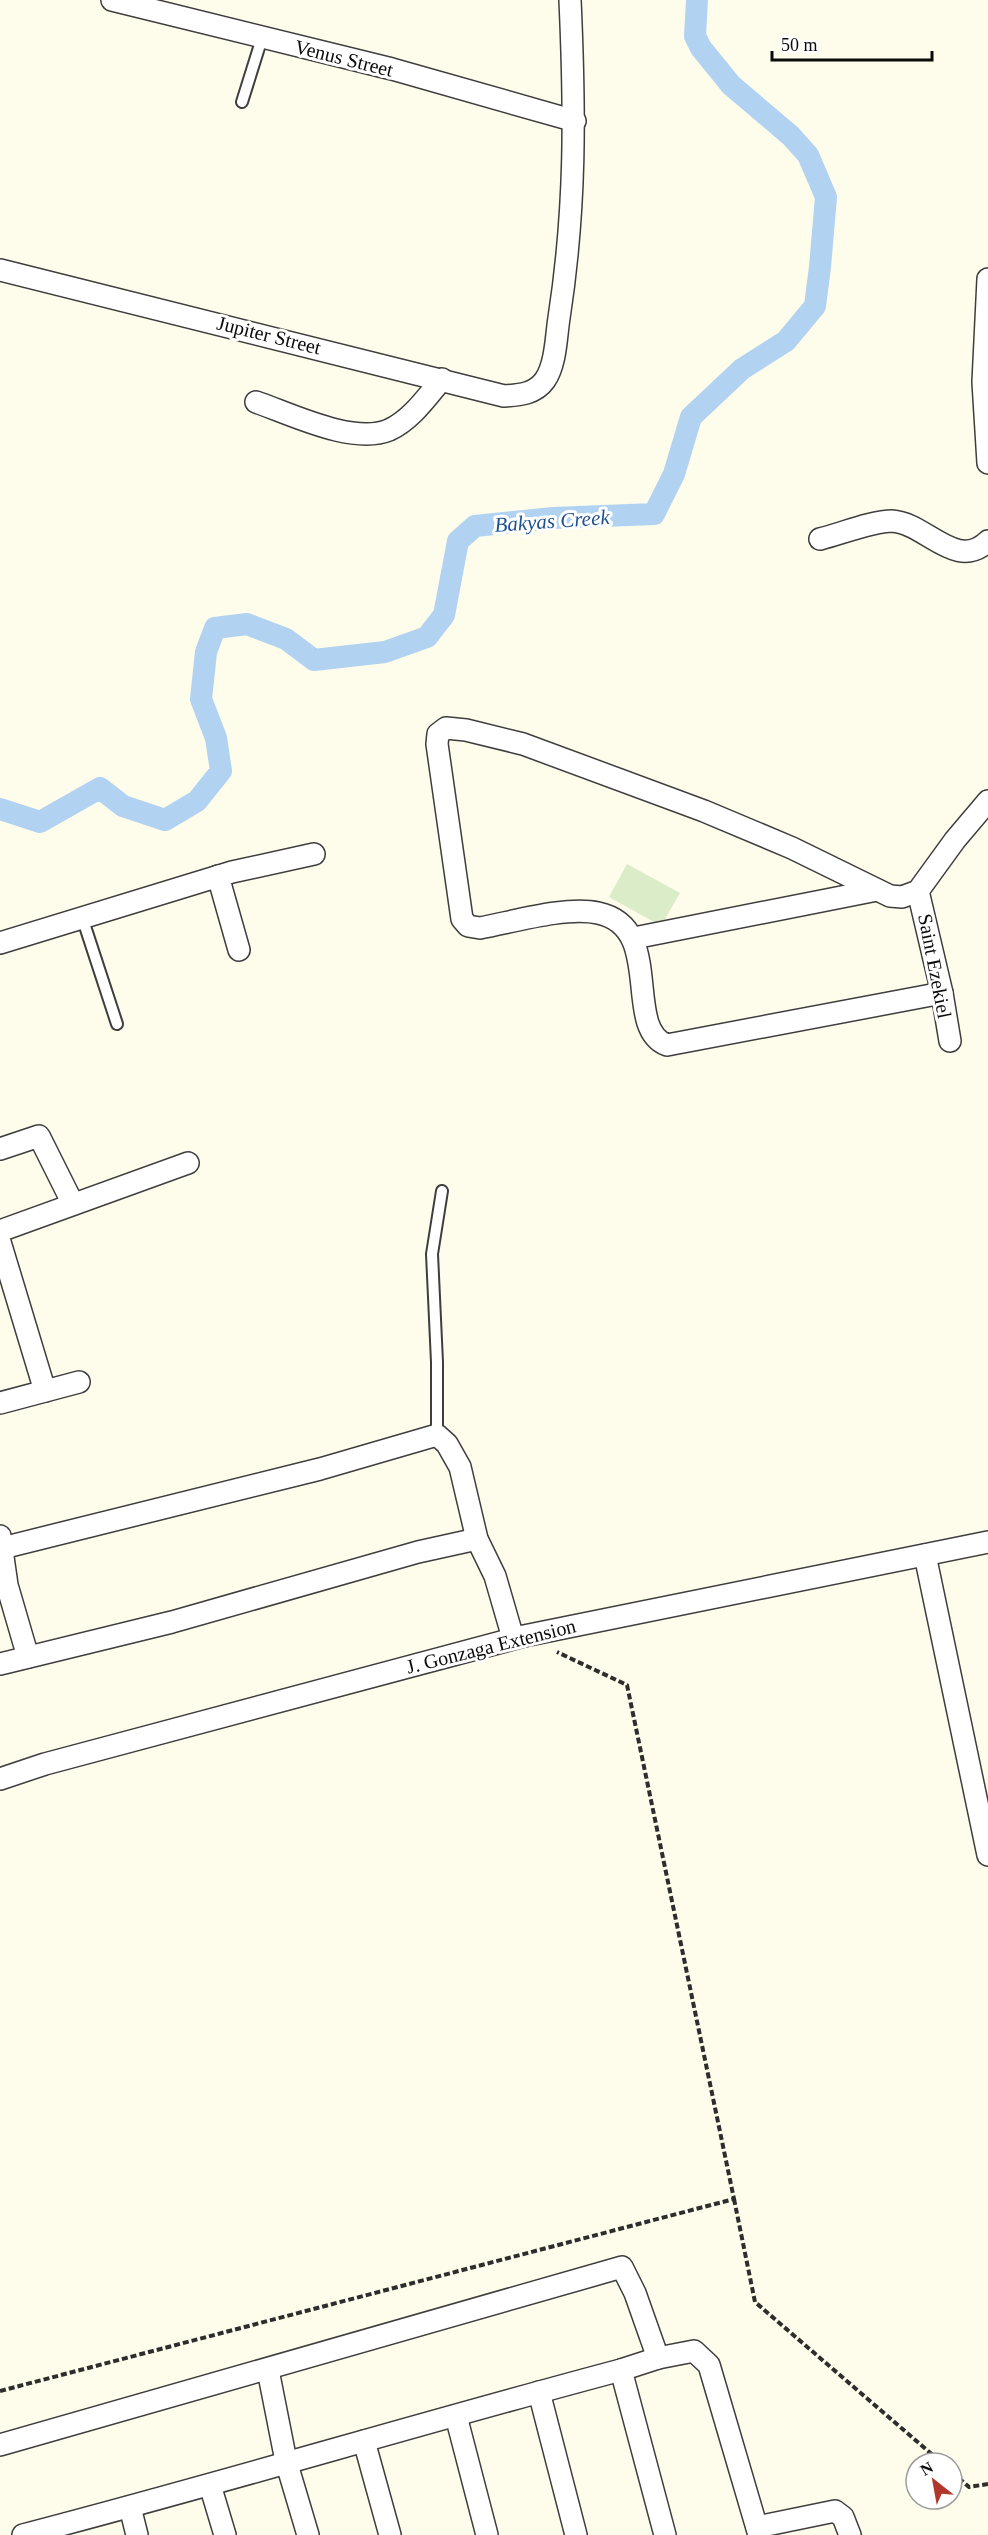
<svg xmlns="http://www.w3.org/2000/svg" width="988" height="2535" font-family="Georgia,serif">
<rect width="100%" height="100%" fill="#fefcea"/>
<path fill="#dbedc8" d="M627,864l53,29 -19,33 -52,-29z"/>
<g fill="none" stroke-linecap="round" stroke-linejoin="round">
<path stroke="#b2d2f2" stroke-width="22" d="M0,809l40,13 60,-34 23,18 42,14 32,-19 24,-30 -5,-33 -15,-39 5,-47 9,-24 32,-4 39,15 28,21 71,-8 42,-15 17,-22 14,-74 17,-15 78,-8 101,-4 20,-40 17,-57 51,-48 44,-28 29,-35 5,-39 6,-70 -18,-42 -17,-19 -60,-51 -30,-37 -6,-12 2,-36"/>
<defs>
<g id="service">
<path d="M242,102l20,-64"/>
<path d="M82,917l35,107"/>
<path d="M437,1435v-73l-5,-108 10,-63"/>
</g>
<g id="minor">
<path d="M112,0l280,69 183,52"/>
<path d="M0,270l504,126c16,-1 31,-2 41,-16 11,-16 11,-43 14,-62 17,-110 16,-207 11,-318"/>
<path d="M988,279l-5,103 5,81"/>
<path d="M256,402c35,12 97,43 133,28 22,-10 38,-33 53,-51"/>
<path d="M820,539c20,-5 53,-18 72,-18 34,2 64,51 96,20"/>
<path d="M218,876l21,74"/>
<path d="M918,891l24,102 8,48"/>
<path d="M634,938l243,-48"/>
<path d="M0,943l232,-71 82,-18"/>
<path d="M942,993l-275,52c-45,-17 -1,-118 -69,-132 -32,-7 -85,9 -118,15l-12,-2 -6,-7 -25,-175 1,-10 8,-6 20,2 57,14 181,67 88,37 98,48 12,1 16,-6 37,-51 33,-39"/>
<path d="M0,1149l39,-13 34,68"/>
<path d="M0,1231l188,-68"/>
<path d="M0,1242l45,149"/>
<path d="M0,1403l79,-21"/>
<path d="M0,1536l7,49 21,72"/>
<path d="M2,1548l318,-79 117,-34 10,9 13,23 17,72 18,37 18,62"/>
<path d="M925,1555l63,300"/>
<path d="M0,1664l172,-42 246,-70 59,-13"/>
<path d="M0,1779l45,-15 479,-128 464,-94"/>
<path d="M268,2370l18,91 22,74"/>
<path d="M621,2370l44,165"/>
<path d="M539,2392l37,143"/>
<path d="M456,2416l31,119"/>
<path d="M364,2441l26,94"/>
<path d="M0,2445l622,-178 13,26 23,65"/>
<path d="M210,2485l15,50"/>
<path d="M130,2507l7,28"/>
<path d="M757,2527l78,-16 8,6 7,18"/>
<path d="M23,2535c200,-52 398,-112 598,-165l37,-12 36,-7 15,14 50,170"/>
</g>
</defs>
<use href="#service" stroke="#3e3e3e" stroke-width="14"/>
<use href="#minor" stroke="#3e3e3e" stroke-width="24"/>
<g stroke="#2d2d2d" stroke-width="4" stroke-dasharray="6 3" stroke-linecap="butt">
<path d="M734,2199l21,103 187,161"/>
<path d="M0,2391l734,-192 -107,-514 -70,-33"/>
<path d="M952,2472l17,15 19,-3"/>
</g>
<use href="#service" stroke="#fff" stroke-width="10"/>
<use href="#minor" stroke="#fff" stroke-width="21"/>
</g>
<g text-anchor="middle" stroke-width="6" stroke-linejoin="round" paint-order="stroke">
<g font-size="20" fill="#0b0b0b" stroke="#fff">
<text transform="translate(344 58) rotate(14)" y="7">Venus Street</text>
<text transform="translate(269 335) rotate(14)" y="7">Jupiter Street</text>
<text transform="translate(935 966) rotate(79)" y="7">Saint Ezekiel</text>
<text transform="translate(491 1646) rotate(-14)" y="7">J. Gonzaga Extension</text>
</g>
<g font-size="21" font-style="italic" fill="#1d5193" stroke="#fff">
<text transform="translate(552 521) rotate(-4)" y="7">Bakyas Creek</text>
</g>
</g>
<g transform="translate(934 2481) rotate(329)"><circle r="28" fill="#ffffff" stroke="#9d9d9d" stroke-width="1.5"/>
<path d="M0-4.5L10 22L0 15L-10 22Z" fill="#b1372d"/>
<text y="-9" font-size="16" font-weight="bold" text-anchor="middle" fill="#0b0b0b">N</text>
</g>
<path d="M772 51v9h160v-9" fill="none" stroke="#0b0b0b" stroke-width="3"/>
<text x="781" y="51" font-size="18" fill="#0b0b0b" stroke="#ffffff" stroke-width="4.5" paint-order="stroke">50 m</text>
</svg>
